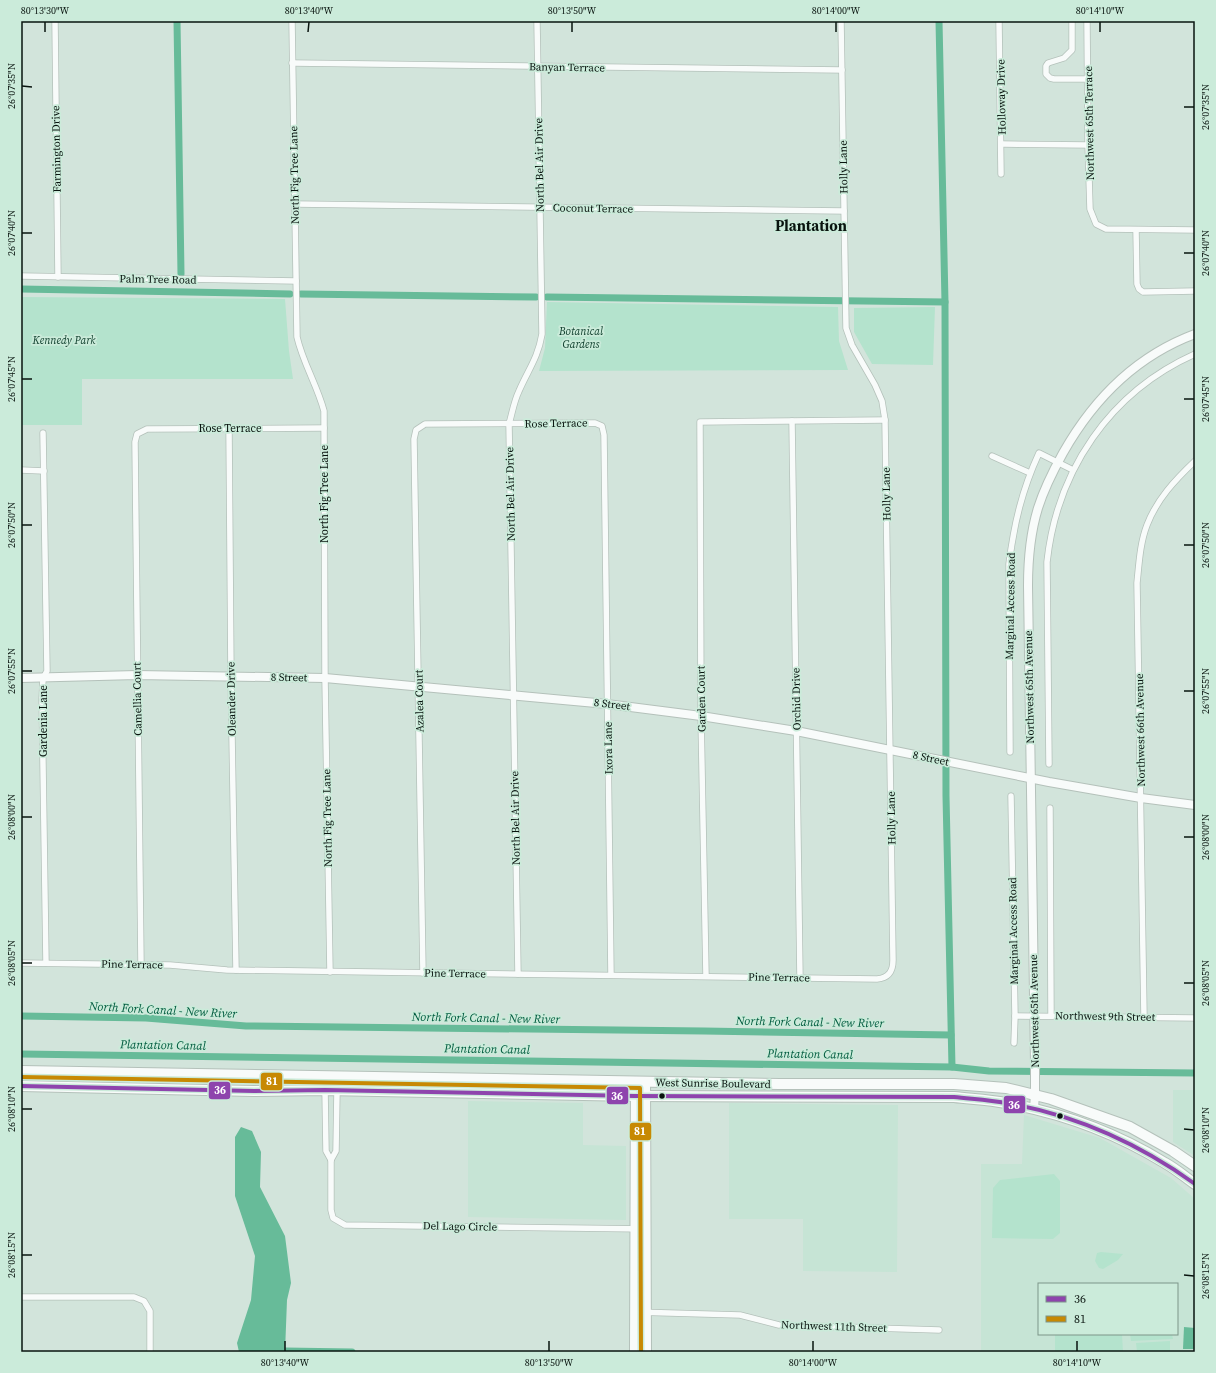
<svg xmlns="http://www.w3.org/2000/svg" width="1216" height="1373" font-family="'Source Serif 4',serif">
<rect width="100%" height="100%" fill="#d2e4db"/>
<g fill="#c6e4d5" fill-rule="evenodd">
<path d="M1173,1090h22v66l-22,-14z"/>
<path d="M468,1101l115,2v42l43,1v74l-158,-3z"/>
<path d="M729,1103l169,2 -1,167 -94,-1v-52h-74z"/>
<path d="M1024,1115l76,23 71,40 24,21v153h-214v-188h41zM1039,1284h138v50h-138z"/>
</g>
<g fill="#b4e3cd">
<path d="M21,297l264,2 4,52 4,28h-211v46h-61z"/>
<path d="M547,302l291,5 1,34 9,29 -309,1 6,-23z"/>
<path d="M935,307l-2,58 -61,-1 -18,-32v-24z"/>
<path d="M1054,1174l6,7v52l-7,6 -61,-1 1,-50 7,-8z"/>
<path d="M1101,1252l22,2 -5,6 -15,9 -4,-1 -4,-7 2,-8z"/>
<path d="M1055,1334h67l1,18h-68z"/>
<path d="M1130,1334h42l1,5 -42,2z"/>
<path d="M1170,1341v11h-33l-1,-9z"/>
</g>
<g fill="#67bb99">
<path d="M241,1127l11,4 9,21 -1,35 25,49 6,47 -4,17 -2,52h-46l-2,-9 14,-43 4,-44 -20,-60v-59z"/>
<path d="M1184,1327l11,1v21h-12z"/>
</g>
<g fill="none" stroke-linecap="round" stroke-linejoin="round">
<g stroke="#67bb99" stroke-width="7">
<path d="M177,21l4,253"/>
<path d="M939,21l6,281 1,494 6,271"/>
<path d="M21,289l269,5"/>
<path d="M301,294l235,3"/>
<path d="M547,297l398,5"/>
<path d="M21,1016l125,2 100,8 458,5 247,4"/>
<path d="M21,1054l931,13 37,4 206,2"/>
<path d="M285,1351l67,1"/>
</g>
<defs>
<g id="street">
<path d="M55,21l3,256"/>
<path d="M292,21l5,316c6,26 20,48 27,74l1,267 5,294"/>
<path d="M999,21l2,153"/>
<path d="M1072,21v29l-8,8 -16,5 -2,3v8l4,4 4,1h34"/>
<path d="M1087,21l1,124 2,64 6,15 10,5 89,1"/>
<path d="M292,63l550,7"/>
<path d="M1002,144l86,1"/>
<path d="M294,204l550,7"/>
<path d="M1136,230l1,54 2,5 4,3 52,-1"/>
<path d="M21,276l275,5"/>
<path d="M792,421l8,557"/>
<path d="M229,428l2,248 5,294"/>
<path d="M43,433l4,238 -4,7 -1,21 4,264"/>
<path d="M992,456l38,17"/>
<path d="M21,470l23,1"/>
<path d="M1010,752l-1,-188c5,-40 13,-74 30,-111l34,17"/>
<path d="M1049,764l-2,-202c10,-92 63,-170 148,-208"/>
<path d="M1011,796l4,220 -1,27"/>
<path d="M1050,808l1,208"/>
<path d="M21,963l149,2 57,5 650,9c12,-1 16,-8 16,-19l-8,-540 -3,-19 -7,-16 -23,-40 -6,-17 -5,-307"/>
<path d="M141,964l-6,-522 2,-8 10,-5 177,-1"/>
<path d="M423,973l-9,-534 2,-9 9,-6 170,-1 7,3 2,9 7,540"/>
<path d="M518,974l-9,-550c3,-10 5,-23 10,-33 9,-21 19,-33 23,-57l-5,-313"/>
<path d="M706,976l-5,-260 -1,-294 185,-2"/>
<path d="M1015,1016l180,2"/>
<path d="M1144,1017l-7,-434c2,-19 3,-40 10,-58 10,-26 28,-45 48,-64"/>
<path d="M325,1090l1,61 5,9"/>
<path d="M337,1091l-1,60 -5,9v50l2,8 12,7 302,4"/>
<path d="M21,1297h113l10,4 6,10v41"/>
<path d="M634,1312l106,3 39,10 160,5"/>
</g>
<g id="secondary">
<path d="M21,678l116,-3 188,3 282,26 94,12 95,15 253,51 92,16 54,7"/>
<path d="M646,1082l1,270"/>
<path d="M1034,1108l1,-13v-31l-7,-478c0,-26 2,-52 10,-78 6,-19 15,-37 25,-55 30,-53 73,-97 132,-119"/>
<path d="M634,1352l1,-270"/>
</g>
<g id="highway">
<path d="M21,1071l759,13h174l52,4 45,11 79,28 43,24 22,15"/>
<path d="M345,1084l94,1 13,-5"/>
<path d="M21,1086l233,5 71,-1 309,6 320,1c17,2 35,3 52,6 56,10 110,30 159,60 11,6 20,14 30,21"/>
</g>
</defs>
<use href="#street" stroke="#b4c1ba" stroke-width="7"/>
<use href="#secondary" stroke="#b4c1ba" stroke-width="10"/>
<use href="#highway" stroke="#b4c1ba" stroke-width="12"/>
<use href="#street" stroke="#f8fbfa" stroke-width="5.5"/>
<use href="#secondary" stroke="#f8fbfa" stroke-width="8"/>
<use href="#highway" stroke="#f8fbfa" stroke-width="10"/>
<defs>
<path id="bus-1" d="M21,1086l233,5 71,-1 309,6 320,1c17,2 35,3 52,6 70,12 132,40 189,81"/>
<path id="bus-2" d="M21,1077l619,11 1,264"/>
</defs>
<use href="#bus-1" stroke="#cbebda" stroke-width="7"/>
<use href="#bus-2" stroke="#cbebda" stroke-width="7"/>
<use href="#bus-1" stroke="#8e44ad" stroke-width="4"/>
<use href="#bus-2" stroke="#c78903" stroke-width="4"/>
</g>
<path fill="none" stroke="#09140f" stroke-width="1.5" d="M45,32v-10M308,32l1,-10M572,32v-10M836,32v-10M1100,32v-10M22,86l10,1M1184,107h10M22,233h10M1184,253h10M22,379h10M1184,399h10M22,525h10M1184,545h10M22,671h10M1184,691h10M22,817h10M1184,837h10M22,963h10M1184,983h10M22,1109h10M1184,1129l10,1M22,1255h10M1184,1275l10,1M285,1351v-10M549,1351v-10M813,1351v-10M1077,1351v-10"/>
<g fill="#09140f" stroke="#cbebda" stroke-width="1.5">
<circle cx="662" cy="1096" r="3.5"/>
<circle cx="1060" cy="1116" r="3.5"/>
</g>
<g text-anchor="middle" stroke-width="3.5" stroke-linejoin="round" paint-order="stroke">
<g font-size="11" fill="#09140f" stroke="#cbebda">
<text transform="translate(567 67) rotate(1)" y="4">Banyan Terrace</text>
<text transform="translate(1001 97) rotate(-91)" y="4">Holloway Drive</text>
<text transform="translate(1089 123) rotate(-91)" y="4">Northwest 65th Terrace</text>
<text transform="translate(56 149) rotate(-91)" y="4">Farmington Drive</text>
<text transform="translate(539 165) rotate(-91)" y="4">North Bel Air Drive</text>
<text transform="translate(843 167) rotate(-91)" y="4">Holly Lane</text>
<text transform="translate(294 175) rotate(-91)" y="4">North Fig Tree Lane</text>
<text transform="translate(593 208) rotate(1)" y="4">Coconut Terrace</text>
<text transform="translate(158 279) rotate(1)" y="4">Palm Tree Road</text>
<text transform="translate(556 423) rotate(-1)" y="4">Rose Terrace</text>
<text x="230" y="432">Rose Terrace</text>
<text transform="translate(324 494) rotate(-90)" y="4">North Fig Tree Lane</text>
<text transform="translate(510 494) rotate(-91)" y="4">North Bel Air Drive</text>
<text transform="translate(886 494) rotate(-91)" y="4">Holly Lane</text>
<text transform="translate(1010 606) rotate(-89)" y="4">Marginal Access Road</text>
<text transform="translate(289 677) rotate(1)" y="4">8 Street</text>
<text transform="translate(1029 687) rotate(-91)" y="4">Northwest 65th Avenue</text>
<text transform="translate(137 699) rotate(-91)" y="4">Camellia Court</text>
<text transform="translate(231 699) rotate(-91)" y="4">Oleander Drive</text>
<text transform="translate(701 699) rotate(-91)" y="4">Garden Court</text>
<text transform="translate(796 699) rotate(-91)" y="4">Orchid Drive</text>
<text transform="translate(419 701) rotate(-91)" y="4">Azalea Court</text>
<text transform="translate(612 704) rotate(7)" y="4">8 Street</text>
<text transform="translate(43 721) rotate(-90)" y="4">Gardenia Lane</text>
<text transform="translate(1140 730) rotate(-91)" y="4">Northwest 66th Avenue</text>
<text transform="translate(608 748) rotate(-91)" y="4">Ixora Lane</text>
<text transform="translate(931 758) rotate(12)" y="4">8 Street</text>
<text transform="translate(327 818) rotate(-91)" y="4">North Fig Tree Lane</text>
<text transform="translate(515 818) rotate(-91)" y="4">North Bel Air Drive</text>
<text transform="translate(891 818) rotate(-91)" y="4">Holly Lane</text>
<text transform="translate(1013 931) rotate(-91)" y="4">Marginal Access Road</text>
<text transform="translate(132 964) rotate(1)" y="4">Pine Terrace</text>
<text transform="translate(455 973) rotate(1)" y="4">Pine Terrace</text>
<text transform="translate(779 977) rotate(1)" y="4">Pine Terrace</text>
<text transform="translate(1034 1011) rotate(-91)" y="4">Northwest 65th Avenue</text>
<text transform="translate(1105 1016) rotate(1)" y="4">Northwest 9th Street</text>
<text transform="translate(713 1083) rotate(1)" y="4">West Sunrise Boulevard</text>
<text transform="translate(460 1226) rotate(1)" y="4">Del Lago Circle</text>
<text transform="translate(834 1326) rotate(2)" y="4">Northwest 11th Street</text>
</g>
<g font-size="11" font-style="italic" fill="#0c3c2a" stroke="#cbebda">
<text x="581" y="335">Botanical<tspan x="581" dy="13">Gardens</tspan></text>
<text x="64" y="344">Kennedy Park</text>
</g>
<g font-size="12" font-style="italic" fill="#005c3f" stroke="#cbebda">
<text transform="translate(163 1010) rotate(3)" y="4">North Fork Canal - New River</text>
<text transform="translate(486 1018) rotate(1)" y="4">North Fork Canal - New River</text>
<text transform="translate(810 1022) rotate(1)" y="4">North Fork Canal - New River</text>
<text transform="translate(163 1045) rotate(1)" y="4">Plantation Canal</text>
<text transform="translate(487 1049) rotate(1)" y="4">Plantation Canal</text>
<text transform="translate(810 1054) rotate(1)" y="4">Plantation Canal</text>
</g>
<g font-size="15" font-weight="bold" fill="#09140f" stroke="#cbebda">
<text x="811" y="231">Plantation</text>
</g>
</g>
<g stroke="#cbebda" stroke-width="1.5">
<rect x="260" y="1072" width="23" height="19" rx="4" fill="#c78903"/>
<rect x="208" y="1081" width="23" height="19" rx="4" fill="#8e44ad"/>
<rect x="606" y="1086" width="23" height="19" rx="4" fill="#8e44ad"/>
<rect x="1003" y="1095" width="23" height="19" rx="4" fill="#8e44ad"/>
<rect x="629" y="1122" width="23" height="19" rx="4" fill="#c78903"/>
</g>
<g font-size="11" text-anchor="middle" font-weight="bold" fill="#fff">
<text x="272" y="1085">81</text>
<text x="220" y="1094">36</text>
<text x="617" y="1100">36</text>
<text x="1014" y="1109">36</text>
<text x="640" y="1135">81</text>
</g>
<rect width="1216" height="1373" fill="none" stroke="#cbebda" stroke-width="44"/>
<rect x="1038" y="1283" width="140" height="52" fill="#cbebda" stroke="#7d9589"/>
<rect x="1046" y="1296" width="20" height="6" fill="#8e44ad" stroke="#7d9589"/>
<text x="1074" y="1303" font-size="12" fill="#09140f">36</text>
<rect x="1046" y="1316" width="20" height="6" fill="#c78903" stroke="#7d9589"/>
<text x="1074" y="1323" font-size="12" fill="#09140f">81</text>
<rect x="22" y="22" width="1172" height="1329" fill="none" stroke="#09140f" stroke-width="1.5"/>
<g font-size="10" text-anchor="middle" fill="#09140f">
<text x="45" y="14">80°13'30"W</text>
<text x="309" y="14">80°13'40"W</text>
<text x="572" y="14">80°13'50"W</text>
<text x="836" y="14">80°14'00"W</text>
<text x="1100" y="14">80°14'10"W</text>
<text transform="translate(11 86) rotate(-90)" y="4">26°07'35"N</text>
<text transform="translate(1205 107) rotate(-90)" y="4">26°07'35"N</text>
<text transform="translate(11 233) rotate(-90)" y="4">26°07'40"N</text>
<text transform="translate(1205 253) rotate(-90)" y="4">26°07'40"N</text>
<text transform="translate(11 379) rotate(-90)" y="4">26°07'45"N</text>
<text transform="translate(1205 399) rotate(-90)" y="4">26°07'45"N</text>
<text transform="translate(11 525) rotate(-90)" y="4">26°07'50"N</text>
<text transform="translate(1205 545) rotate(-90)" y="4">26°07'50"N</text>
<text transform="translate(11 671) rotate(-90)" y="4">26°07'55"N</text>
<text transform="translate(1205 691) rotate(-90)" y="4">26°07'55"N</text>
<text transform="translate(11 817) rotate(-90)" y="4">26°08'00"N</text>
<text transform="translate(1205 837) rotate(-90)" y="4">26°08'00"N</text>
<text transform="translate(11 963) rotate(-90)" y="4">26°08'05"N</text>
<text transform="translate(1205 983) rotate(-90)" y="4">26°08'05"N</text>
<text transform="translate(11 1109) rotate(-90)" y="4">26°08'10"N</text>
<text transform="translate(1205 1130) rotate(-90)" y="4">26°08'10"N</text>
<text transform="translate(11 1255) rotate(-90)" y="4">26°08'15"N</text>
<text transform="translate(1205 1276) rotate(-90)" y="4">26°08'15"N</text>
<text x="285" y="1366">80°13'40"W</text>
<text x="549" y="1366">80°13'50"W</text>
<text x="813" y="1366">80°14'00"W</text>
<text x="1077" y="1366">80°14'10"W</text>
</g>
</svg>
